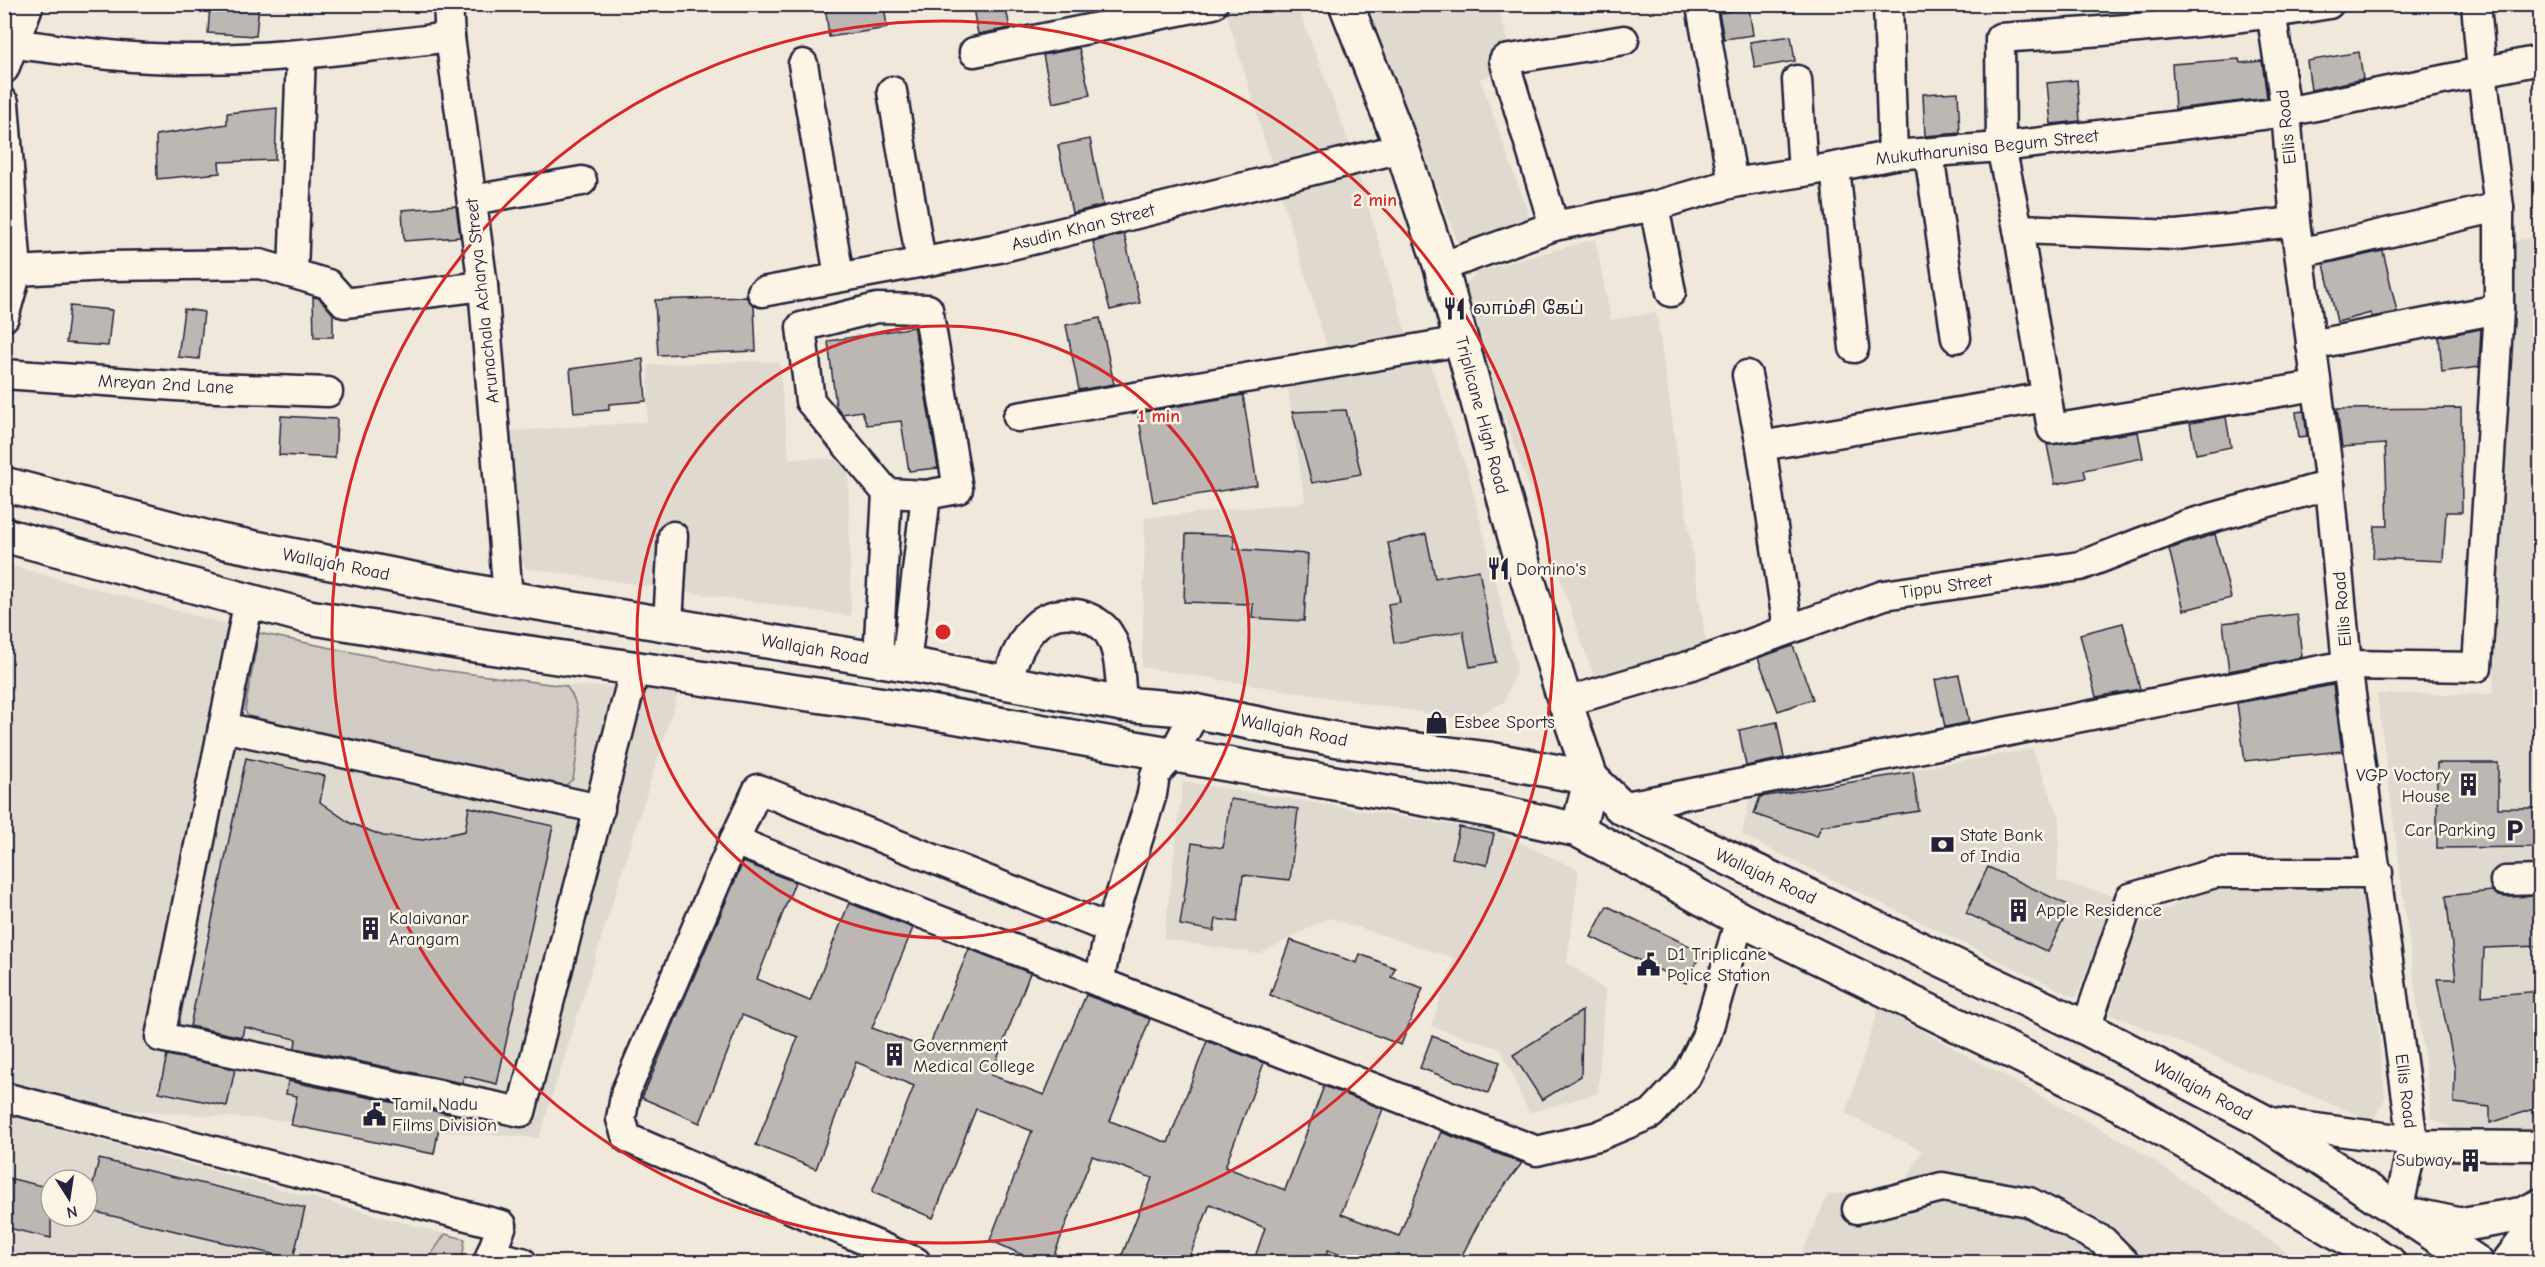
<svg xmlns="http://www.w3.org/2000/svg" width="2545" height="1267" font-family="'Comic Neue','Noto Sans Tamil',sans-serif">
<rect width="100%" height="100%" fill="#efe8db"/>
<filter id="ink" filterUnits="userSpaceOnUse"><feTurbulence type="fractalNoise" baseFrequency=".0167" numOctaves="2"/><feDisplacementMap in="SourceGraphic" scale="12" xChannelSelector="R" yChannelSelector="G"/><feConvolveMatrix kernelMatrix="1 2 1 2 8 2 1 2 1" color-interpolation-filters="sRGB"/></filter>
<g filter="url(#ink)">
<g fill="#e0d9cf" fill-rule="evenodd">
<path d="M1224,5h73l52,138 61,203 -79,15z"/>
<path d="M1368,5h130l16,61 -34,13 55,153 -73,22z"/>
<path d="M2540,236v904l-55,5 -53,-27 -55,-424h116l23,-453z"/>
<path d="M1595,239l16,81 45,-8 51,337 -113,28 -133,-386 16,-19z"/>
<path d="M1425,348l44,128 48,191 -13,35 -36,18 -326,-53 3,-149 160,-16 -20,-132z"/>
<path d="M759,361l20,1 10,96 59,1 3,157 -325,-48 -14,-24 -16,-112 151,-10 2,-57z"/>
<path d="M4,564l255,69 174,36 133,17 114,1 -141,451 -439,-30 -95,-29z"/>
<path d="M2032,749l28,69 -3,63 58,15 -39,102 -334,-163 8,-37z"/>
<path d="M1183,782l314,50 82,38 -12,92 38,28 -7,103 -69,20 -28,-64 -70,-23 23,-68 -125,-40 -70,36 -95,-15z"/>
<path d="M2216,883h84l65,10 20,205 -12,23 -263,-107 28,-89z"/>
<path d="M1879,1007l253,139 156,107 6,9h-496l30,-67 76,-11 18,-34 -76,-36z"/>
<path d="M4,1114l441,120 -19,28h-421zM51,1180h36v36h-36z"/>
</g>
<g fill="#d1cbc3" stroke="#7a767f" stroke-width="1.5">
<path d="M259,633l174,36 133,17c20,23 12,66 7,93l-7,6h-13l-305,-68 -3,-7z"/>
<path d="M445,1234l20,5 -3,23h-36z"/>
</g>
<g fill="#bcb7b3" stroke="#22223b" stroke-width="1.5">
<path d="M210,4h49l-3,32 -48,-3z"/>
<path d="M825,4h59l3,24 -58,9z"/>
<path d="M972,4h33l5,24 -32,6z"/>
<path d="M1749,8l4,27 -29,4 -5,-26z"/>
<path d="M1791,36l4,25 -40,7 -5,-26z"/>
<path d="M1079,48l11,47 -37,8 -10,-48z"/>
<path d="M2359,52l4,27 -52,11 -4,-29z"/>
<path d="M2239,59l1,4 22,-2 5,37 -92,11 -3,-45z"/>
<path d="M2077,80l3,41 -29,3 -4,-41z"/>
<path d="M1958,92l2,41 -35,3 -2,-42z"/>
<path d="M277,108l-2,52 -56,2 1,11 -63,6 -1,-44 71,-11v-11z"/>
<path d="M1090,139l13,66 -31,8 -14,-68z"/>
<path d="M456,206l4,31 -56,4 -2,-31z"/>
<path d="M1124,234l16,69 -30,7 -17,-68z"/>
<path d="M2383,251l14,61 -25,5 -1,-4 -34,9 -13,-58z"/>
<path d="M313,297l6,1 14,16v23h-19z"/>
<path d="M746,297l8,9 2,45 -98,4 -3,-55z"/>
<path d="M70,306l42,4 -4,36 -42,-3z"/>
<path d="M184,309l20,3 -5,47 -21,-2z"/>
<path d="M1100,318l14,66 -35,6 -13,-65z"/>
<path d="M914,327l24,141 -29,3 -8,-50 -34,4 -5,-14 -20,3 -6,-8 -8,-65z"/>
<path d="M2481,329l-2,38 -37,5 -3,-35z"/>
<path d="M643,359l3,42 -37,3v6l-35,3 -4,-44z"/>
<path d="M1243,395l14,90 -104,17 -15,-89z"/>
<path d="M2461,408l1,104h-16l-3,49 -70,-3 2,-32h13l-3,-82 -43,3 -5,-38z"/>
<path d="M1346,410l15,64 -49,9 -20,-71z"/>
<path d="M2304,411l3,26 -8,1 -3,-26z"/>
<path d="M281,416l56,3 -2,39 -56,-3z"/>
<path d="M2226,417l5,30 -35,7 -6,-31z"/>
<path d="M2138,432l5,26 -59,12 2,8 -31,6 -8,-39z"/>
<path d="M1186,534l48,1v14l74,5 -4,67 -52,-3 1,-14 -69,-2z"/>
<path d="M1426,534l9,44 44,-8 17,92 -26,5 -7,-36 -69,12 -6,-39 12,-2 -12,-59z"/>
<path d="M2215,534l16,64 -47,12 -15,-61z"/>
<path d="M2297,614l5,43 -73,14 -6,-48z"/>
<path d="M2123,623l17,66 -44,8 -16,-63z"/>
<path d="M1793,646l20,53 -35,12 -20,-53z"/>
<path d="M1959,675l10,47 -24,5 -10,-47z"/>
<path d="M2333,685l9,66 -97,10 -8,-58z"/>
<path d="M1777,722l7,36 -38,8 -7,-36z"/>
<path d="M246,758l79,18 -5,26 30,21 33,13 40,4 42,-9 4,-24 84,19 -56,258 -33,-8 -2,7 -167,-35 1,-9 -52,-12 -2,10 -52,-11z"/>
<path d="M2437,763h61v45h43v39l-104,1z"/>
<path d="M1913,772l6,39 -98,15 -4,10 -63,-22 6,-17z"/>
<path d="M1230,799l68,10 -8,71 -47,-5 -6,47 -21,-3 -2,12 -34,-6 12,-82 31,5z"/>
<path d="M1459,827l35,7 -7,31 -35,-7z"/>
<path d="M743,862l52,20 -38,97 53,22 39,-98 64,25 -41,100 56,21 41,-100 61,24 -39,102 53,20 42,-100 64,24 -40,102 58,22 39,-102 57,22 -39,104 60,23 39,-104 59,23 -42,105 58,22 42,-104 81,31 -37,48 -27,52h-98l-32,-13 -5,13h-70l12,-35 -55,-24 -23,59h-68l33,-85 -60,-22 -41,107h-11l-50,-23 42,-109 -56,-22 -43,109 -61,-26 42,-106 -58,-24 -40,107 -60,-24 42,-108 -56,-22 -42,108 -58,-25z"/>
<path d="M1988,867l82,39 -22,46 -82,-39z"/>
<path d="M2492,891l6,5 7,1 36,-1v50l-57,2 -2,48 59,-5v116l-51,16v-16l-36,-4 1,-34 -18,-90h19l-10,-83z"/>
<path d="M1607,906l95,46 -16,31 -95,-46z"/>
<path d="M1290,940l67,23 3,-9 35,14 -4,9 32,11 -22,57 -131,-50z"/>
<path d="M1582,1011l-1,65 -39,24 -29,-45z"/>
<path d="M1432,1036l68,26 -12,31 -68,-25z"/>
<path d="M167,1055l68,14 -8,37 -68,-14z"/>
<path d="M288,1081l167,34 -3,14 -13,-2 -5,27 -143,-29 6,-29 -11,-2z"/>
<path d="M99,1159l206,49 -12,51 -206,-49z"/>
<path d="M4,1177l47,11v50l-47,-11z"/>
</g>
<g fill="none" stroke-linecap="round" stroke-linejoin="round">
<defs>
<g id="minor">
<path d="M448,4l2,33 33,249 25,312"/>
<path d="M1888,4l5,151"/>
<path d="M2270,4l16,108 9,110 35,263 17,180 66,476 -15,71"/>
<path d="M1701,6l32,177"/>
<path d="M4,45l11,-1c45,5 90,12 136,14 100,5 200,-9 299,-21"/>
<path d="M974,52l239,-48"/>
<path d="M803,64l36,212"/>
<path d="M4,69l25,-65"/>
<path d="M1797,80l6,92"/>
<path d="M892,91l29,171"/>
<path d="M4,103l13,168 -13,46"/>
<path d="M1929,154l27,184"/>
<path d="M1835,167l19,181"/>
<path d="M472,200l110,-19"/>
<path d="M1654,206l17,86"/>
<path d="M1554,226l-50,-166 120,-20"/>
<path d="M2018,229l158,6 119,-13"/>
<path d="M2300,253l199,-46"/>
<path d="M1441,267l113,-41 100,-20 79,-23 102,-16 58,-12 108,-8 285,-35 254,-52"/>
<path d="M17,271l90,-5 153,-2 68,20 17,19 138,-17"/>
<path d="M293,273l8,-218"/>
<path d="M762,292l237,-44 403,-100"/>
<path d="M2311,345l188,-36"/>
<path d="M4,374l186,13 138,5"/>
<path d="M1747,375l14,71 27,183"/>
<path d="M2316,386l-264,43 -34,-200 -17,-82 -1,-109c111,-7 220,-15 329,-34"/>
<path d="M1018,417l444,-76"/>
<path d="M1761,446l285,-49"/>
<path d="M249,600l-89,437 361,75 114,-444"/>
<path d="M668,623l5,-87"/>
<path d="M878,659l9,-166 -77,-92 -9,-74 76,-19 51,1 30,180 -32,6 -39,-2"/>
<path d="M906,664l20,-169"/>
<path d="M1006,682c12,-33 25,-73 69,-68 10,1 25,8 32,17 14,19 13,50 15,73"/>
<path d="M1565,702l127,-37 192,-70 196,-29 106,-41 144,-40"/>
<path d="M223,727l377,82"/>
<path d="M1621,807l726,-142 130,2 22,-358v-102l-17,-135 -6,-68"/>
<path d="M734,841l-108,250 -5,28 6,19 289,124"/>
<path d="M2505,881l35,-1"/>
<path d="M1110,929l-352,-140 -24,52 365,141 11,-53 42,-135 3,-19 18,-21 23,-43"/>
<path d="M1099,982l438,169 61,-15 53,-22 35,-37 20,-40 34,-118"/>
<path d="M2086,1028l44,-130 85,-25h163"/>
<path d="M4,1097l498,128 -14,37"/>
<path d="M2263,1121l150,20 11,4 116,1"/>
<path d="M1857,1209l85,-22 87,15 74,39 21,21"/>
<path d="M491,1255l31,7"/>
</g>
<g id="major">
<path d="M1346,4l56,144 39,119 74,270 50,165 26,76 -13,52"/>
<path d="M4,484l216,57 288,57 415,69 199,37 62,5 155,31 150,19 102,19 30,29 465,221 177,93 213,141"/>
<path d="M4,535l305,82 166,28 444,65 569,100 90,20 162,89 382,186 266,157"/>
<path d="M2417,1216l43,9 64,-11 16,-8"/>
<path d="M2509,1262l31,-40"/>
</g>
</defs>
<use href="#minor" stroke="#22223b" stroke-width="33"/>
<use href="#major" stroke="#22223b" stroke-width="38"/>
<use href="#minor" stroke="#fcf5e5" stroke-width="28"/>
<use href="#major" stroke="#fcf5e5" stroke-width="33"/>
</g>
</g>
<g fill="none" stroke="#d62828" stroke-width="3">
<circle cx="943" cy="632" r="306"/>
<circle cx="943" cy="632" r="611"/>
</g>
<defs>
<symbol id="restaurant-bare" viewBox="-9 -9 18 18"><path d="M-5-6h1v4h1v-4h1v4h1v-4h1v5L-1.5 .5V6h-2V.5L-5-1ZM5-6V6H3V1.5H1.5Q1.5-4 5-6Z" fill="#22223b" stroke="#fcf5e5" stroke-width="2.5" paint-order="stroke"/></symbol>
<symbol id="shop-bare" viewBox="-9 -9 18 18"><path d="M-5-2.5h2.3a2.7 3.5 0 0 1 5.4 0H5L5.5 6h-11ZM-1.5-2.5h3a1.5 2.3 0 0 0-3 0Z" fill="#22223b" stroke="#fcf5e5" stroke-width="2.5" paint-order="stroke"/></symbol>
<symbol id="building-bare" viewBox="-9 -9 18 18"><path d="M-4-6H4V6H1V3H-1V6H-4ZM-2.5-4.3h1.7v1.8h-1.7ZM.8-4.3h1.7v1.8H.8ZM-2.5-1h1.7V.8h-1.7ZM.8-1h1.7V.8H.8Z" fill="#22223b" stroke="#fcf5e5" stroke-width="2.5" paint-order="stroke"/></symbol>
<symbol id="parking-bare" viewBox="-9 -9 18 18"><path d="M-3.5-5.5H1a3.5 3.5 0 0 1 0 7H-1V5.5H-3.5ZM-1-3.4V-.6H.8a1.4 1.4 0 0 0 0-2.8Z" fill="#22223b" stroke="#fcf5e5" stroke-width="2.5" paint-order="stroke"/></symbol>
<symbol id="bank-bare" viewBox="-9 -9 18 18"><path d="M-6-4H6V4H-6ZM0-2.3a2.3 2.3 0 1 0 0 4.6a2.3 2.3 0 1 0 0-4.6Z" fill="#22223b" stroke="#fcf5e5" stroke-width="2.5" paint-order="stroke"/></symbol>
<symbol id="civic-bare" viewBox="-9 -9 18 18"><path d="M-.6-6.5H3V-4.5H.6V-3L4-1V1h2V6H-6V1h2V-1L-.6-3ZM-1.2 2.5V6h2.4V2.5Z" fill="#22223b" stroke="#fcf5e5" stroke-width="2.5" paint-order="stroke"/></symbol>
</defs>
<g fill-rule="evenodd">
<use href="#restaurant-bare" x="1438" y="292" width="33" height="33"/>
<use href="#restaurant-bare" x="1482" y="552" width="33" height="33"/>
<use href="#shop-bare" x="1420" y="706" width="33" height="33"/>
<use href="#building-bare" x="2452" y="768" width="33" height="33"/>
<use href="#parking-bare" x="2498" y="814" width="33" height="33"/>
<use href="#bank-bare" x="1926" y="828" width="33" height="33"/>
<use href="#building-bare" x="2002" y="894" width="33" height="33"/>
<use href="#building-bare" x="354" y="912" width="33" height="33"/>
<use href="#civic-bare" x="1632" y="948" width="33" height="33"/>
<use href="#building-bare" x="878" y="1038" width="33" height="33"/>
<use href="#civic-bare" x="358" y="1098" width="33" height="33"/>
<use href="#building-bare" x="2454" y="1144" width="33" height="33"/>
</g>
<g text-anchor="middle" stroke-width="5" stroke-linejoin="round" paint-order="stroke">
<g font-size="18" fill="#22223b" stroke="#fcf5e5">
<text transform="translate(2286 127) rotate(-96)" y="6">Ellis Road</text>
<text transform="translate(1987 147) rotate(-6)" y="6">Mukutharunisa Begum Street</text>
<text transform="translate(1083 227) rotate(-14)" y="6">Asudin Khan Street</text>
<text transform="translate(482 301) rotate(-96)" y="6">Arunachala Acharya Street</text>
<text transform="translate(166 384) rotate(3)" y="6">Mreyan 2nd Lane</text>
<text transform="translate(1482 415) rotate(75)" y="6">Triplicane High Road</text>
<text transform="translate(336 564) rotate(11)" y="6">Wallajah Road</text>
<text transform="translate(1946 586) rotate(-8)" y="6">Tippu Street</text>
<text transform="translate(2342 609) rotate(-95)" y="6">Ellis Road</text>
<text transform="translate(815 649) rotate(10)" y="6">Wallajah Road</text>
<text transform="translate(1294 730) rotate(11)" y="6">Wallajah Road</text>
<text transform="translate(1766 876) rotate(25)" y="6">Wallajah Road</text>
<text transform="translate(2203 1090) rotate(28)" y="6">Wallajah Road</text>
<text transform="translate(2406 1091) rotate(83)" y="6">Ellis Road</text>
</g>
<g font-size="18" fill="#22223b" stroke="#fcf5e5" text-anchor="start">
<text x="1473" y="314">லாம்சி கேப்</text>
<text x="1516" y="575">Domino's</text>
<text x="1454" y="728">Esbee Sports</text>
<text x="2450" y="781" text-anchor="end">VGP Voctory<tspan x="2450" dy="21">House</tspan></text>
<text x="2496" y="836" text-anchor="end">Car Parking</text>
<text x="1960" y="841">State Bank<tspan x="1960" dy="21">of India</tspan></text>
<text x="2036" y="916">Apple Residence</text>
<text x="389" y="924">Kalaivanar<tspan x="389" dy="21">Arangam</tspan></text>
<text x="1667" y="960">D1 Triplicane<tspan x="1667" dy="21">Police Station</tspan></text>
<text x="913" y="1051">Government<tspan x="913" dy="21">Medical College</tspan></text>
<text x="392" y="1110">Tamil Nadu<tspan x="392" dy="21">Films Division</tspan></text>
<text x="2452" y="1166" text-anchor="end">Subway</text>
</g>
</g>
<circle cx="943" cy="632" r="9" fill="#d62828" stroke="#fcf5e5" stroke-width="3"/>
<g font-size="18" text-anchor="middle" font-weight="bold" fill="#d62828" stroke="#fcf5e5" stroke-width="5" stroke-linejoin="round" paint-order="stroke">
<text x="1375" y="206">2 min</text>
<text x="1159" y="422">1 min</text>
</g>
<rect width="2545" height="1267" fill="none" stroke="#fcf5e5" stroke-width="24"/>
<rect x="12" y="12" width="2521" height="1243" fill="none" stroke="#22223b" stroke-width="2" filter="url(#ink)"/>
<g transform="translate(69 1198) rotate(168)"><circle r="28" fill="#fcf5e5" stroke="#a5a1a1" stroke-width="1.5"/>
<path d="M0-4.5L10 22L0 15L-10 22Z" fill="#22223b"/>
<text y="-9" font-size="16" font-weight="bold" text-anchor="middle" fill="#22223b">N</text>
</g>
</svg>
